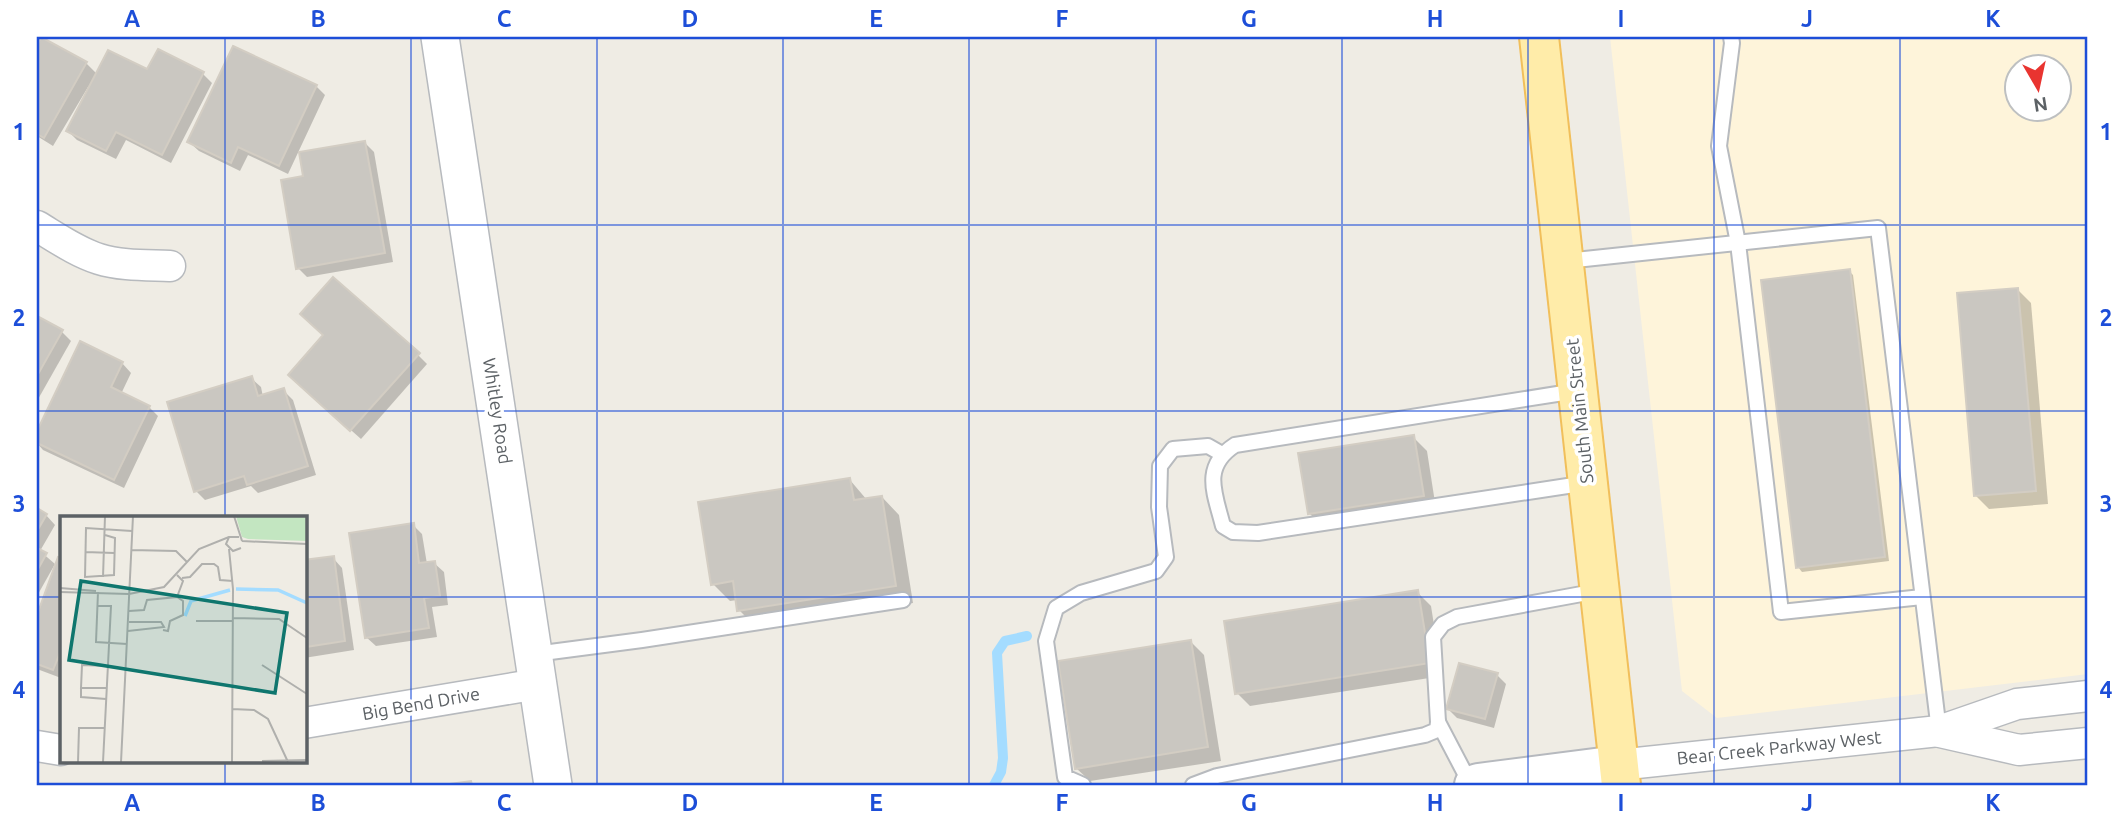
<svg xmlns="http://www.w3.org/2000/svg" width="2125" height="822" font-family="Ubuntu,sans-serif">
<rect width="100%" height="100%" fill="#efece4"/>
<path fill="#fef4da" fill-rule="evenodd" d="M1610,37h478v637l-371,44 -35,-27zM2016,66h42v42h-42z"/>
<g fill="#0003">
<path d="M43,38l43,25 11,11h106l9,9 -41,80 -45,-23 -10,19 -39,-19 -9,-9 22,-43 -2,-1 -35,59 -16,-10v-87z"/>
<path d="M316,86l9,9 -37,79 -40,-19 -8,16 -41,-20 -10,-9z"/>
<path d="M365,143l9,9 19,110 -86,15 -9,-9 7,-90z"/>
<path d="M1849,271l4,4 36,286 -87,11 -4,-5z"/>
<path d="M2018,290l13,13 17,201 -59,5 -13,-13z"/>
<path d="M37,318l25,14 9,9 -34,60z"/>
<path d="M81,343l41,20 9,10 -10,21 28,13 9,9 -34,72 -81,-38 -6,-7v-8z"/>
<path d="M418,355l9,9 -66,75 -62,-55z"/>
<path d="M251,378l10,9 2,10 20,-7 10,10 23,75 -58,18 -7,-7 -46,14 -9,-9z"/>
<path d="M1413,437l14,14 9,58 -113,18 -14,-14z"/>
<path d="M850,480l17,20 15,-3 17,18 14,88 -157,24 -17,-17 -2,-10 -7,1 -17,-17z"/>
<path d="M37,510l9,5 9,10 -15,26 15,13 -18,32z"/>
<path d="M413,525l9,9 5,30 7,-1 10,9 4,33 -16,2 5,30 -61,9 -10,-9z"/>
<path d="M333,558l9,10 12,82 -50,8v-96z"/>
<path d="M59,559l2,1v118l-24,-9v-49z"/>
<path d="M1417,592l14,14 11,70 -192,30 -13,-13z"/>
<path d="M1190,641l14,14 17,106 -131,20 -14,-13z"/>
<path d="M1497,675l9,9 -12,44 -37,-10 -9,-9z"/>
</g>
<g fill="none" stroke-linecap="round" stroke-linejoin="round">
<path stroke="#a4dcff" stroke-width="10" d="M994,785l7,-13 2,-14 -6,-105 8,-12 22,-5"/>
</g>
<g fill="#cac7c1" stroke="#d3cdc3" stroke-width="2">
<path d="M41,37l46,25 -43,76 -7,-4v-89z"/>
<path d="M233,46l84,39 -38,81 -41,-19 -7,16 -44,-21z"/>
<path d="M158,49l46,23 -42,83 -46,-23 -10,19 -40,-20 42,-81 39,19z"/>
<path d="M365,141l20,112 -89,16 -15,-89 22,-4 -4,-24z"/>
<path d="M1850,269l35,288 -89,11 -35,-288z"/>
<path d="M333,277l87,76 -70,78 -62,-56 35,-40 -23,-21z"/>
<path d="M2018,288l18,203 -62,5 -17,-203z"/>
<path d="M37,316l26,14 -26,46z"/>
<path d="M80,341l43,21 -12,25 39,19 -36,74 -77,-37v-12z"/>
<path d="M252,376l6,20 26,-8 24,78 -61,19 -3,-9 -50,16 -27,-90z"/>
<path d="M1414,435l10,61 -116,18 -10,-61z"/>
<path d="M850,478l4,22 28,-4 14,90 -159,25 -4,-30 -22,4 -13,-83z"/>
<path d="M37,508l10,6 -10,17z"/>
<path d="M414,523l5,40 16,-2 5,35 -16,2 5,30 -64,10 -16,-105z"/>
<path d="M37,548l10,5 -10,18z"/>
<path d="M334,556l11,85 -39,6 -2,1v-88z"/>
<path d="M58,557l3,1v92l-8,20 -16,-6v-49z"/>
<path d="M1418,590l12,73 -195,31 -11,-73z"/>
<path d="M1191,640l17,107 -133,22 -17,-108z"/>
<path d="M1459,663l39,10 -13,46 -39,-10z"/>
<path d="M471,781l1,4h-30z"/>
</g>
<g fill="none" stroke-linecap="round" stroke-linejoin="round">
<defs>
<g id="service">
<path d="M1731,37l1,6 -13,103 19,97 43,369 141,-15"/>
<path d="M1566,261l312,-33 61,503"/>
<path d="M1576,391l-341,54c-34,22 -20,49 -12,81l10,6 25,1 329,-50"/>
<path d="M535,654l107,-14 261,-40"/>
<path d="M1438,722l33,63"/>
<path d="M1083,785l-18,-8 -19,-136 10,-33 25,-15 75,-22 10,-14 -7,-50 1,-41 13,-17 35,-3 14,8"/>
<path d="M1193,785l24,-9 208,-41 12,-5 1,-8 -5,-85 10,-13 14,-7 141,-26"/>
</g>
<g id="minor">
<path d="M37,226c20,12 40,26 62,33 22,7 48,6 71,7"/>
<path d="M304,723l234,-39"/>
<path d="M1940,732l79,18 69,-7"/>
<path d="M37,746l24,4"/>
<path d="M1618,765l321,-34 78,-27 71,-8"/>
</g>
<path id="tertiary" d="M440,37l113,748"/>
<path id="secondary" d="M1474,785l4,-2 140,-18"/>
<path id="primary" d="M1539,37l82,748"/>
</defs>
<use href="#service" stroke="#b7babe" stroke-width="18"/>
<use href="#minor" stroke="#b7babe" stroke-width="33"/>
<use href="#tertiary" stroke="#b7babe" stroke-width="40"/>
<use href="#secondary" stroke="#b6b9be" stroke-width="42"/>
<use href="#primary" stroke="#f1bf5b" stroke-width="42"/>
<use href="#service" stroke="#fff" stroke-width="14"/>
<use href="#minor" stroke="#fff" stroke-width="30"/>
<use href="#tertiary" stroke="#fff" stroke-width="37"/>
<use href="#secondary" stroke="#fff" stroke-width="38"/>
<use href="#primary" stroke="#ffeca9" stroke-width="38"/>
</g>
<path fill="none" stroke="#1d4ed8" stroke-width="2" stroke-opacity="0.55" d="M225,37v481M411,37v748M597,37v748M783,37v748M969,37v748M1156,37v748M1342,37v748M1528,37v748M1714,37v748M1900,37v748M37,225h2051M37,411h2051M37,597h24M304,597h1784M225,761v24"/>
<g text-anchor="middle" stroke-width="7" stroke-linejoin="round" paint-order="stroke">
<g font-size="18" fill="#5c6165" stroke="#fff">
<text transform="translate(497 411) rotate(81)" y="6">Whitley Road</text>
<text transform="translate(1580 411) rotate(-96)" y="6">South Main Street</text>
<text transform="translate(421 704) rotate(-10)" y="6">Big Bend Drive</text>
<text transform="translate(1779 748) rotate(-6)" y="6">Bear Creek Parkway West</text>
</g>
</g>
<g transform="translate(60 516)">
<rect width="247" height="247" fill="#efece4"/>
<path d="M176,0h71v25l-59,-2 -6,-2z" fill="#c3e6c1"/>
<path fill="none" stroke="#a4dcff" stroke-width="3.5" d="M176,73l42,1 29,13M125,100l6,-15 39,-11"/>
<path fill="none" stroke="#b0b0ad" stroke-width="2" d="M174,0l8,25M45,19l10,3 -1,37 -29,2 1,-49 46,3M179,21h-10l-3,7 7,7 8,-3M182,25l65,3M169,33l4,40 -1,173M71,34l45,1 11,11M25,36l29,1M43,61l2,-61M122,62l8,-1 12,-13h12l4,3 2,13 13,1M0,72l36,3M0,76l69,2M38,76l-2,50 31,2M69,78l35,-7 35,-38 30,-12M37,90h14l-8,156M69,95l15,-1 3,-10 30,-3 6,-16 -6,-6M173,102l46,1 28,19M136,105h37M103,114l5,1 2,-10 13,-6v-14l-6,-4M68,115l36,-4 -3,-5h-32M202,149l45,29M21,172v9l25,2M46,172h-25l1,-23 25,1M172,193l22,1 14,9 20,43M202,245l45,-1M18,246l1,-34h25M61,246l12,-246"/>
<path fill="#0f766e" fill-opacity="0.15" stroke="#0f766e" stroke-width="3.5" d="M21,65l206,32 -12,80 -206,-33z"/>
<rect width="247" height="247" fill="none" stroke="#5c6165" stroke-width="3.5"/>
</g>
<rect width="2125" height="822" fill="none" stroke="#ffffff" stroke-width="77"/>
<g transform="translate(2038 88) rotate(171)"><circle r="33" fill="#ffffff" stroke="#bec0c1" stroke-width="2"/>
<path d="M0-5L12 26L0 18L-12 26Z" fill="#e93430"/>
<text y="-10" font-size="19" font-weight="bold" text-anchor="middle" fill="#5c6165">N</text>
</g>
<rect x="38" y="38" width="2048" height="746" fill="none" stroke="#1d4ed8" stroke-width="2.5"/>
<g font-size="23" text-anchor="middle" font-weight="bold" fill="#1d4ed8">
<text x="132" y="27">A</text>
<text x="318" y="27">B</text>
<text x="504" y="27">C</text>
<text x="690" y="27">D</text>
<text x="876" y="27">E</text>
<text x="1062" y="27">F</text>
<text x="1249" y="27">G</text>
<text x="1435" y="27">H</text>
<text x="1621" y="27">I</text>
<text x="1807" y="27">J</text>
<text x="1993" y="27">K</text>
<text x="19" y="140">1</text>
<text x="2106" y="140">1</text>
<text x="19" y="326">2</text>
<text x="2106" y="326">2</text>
<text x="19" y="512">3</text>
<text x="2106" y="512">3</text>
<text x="19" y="698">4</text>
<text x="2106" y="698">4</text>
<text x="132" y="811">A</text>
<text x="318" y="811">B</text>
<text x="504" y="811">C</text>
<text x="690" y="811">D</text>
<text x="876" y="811">E</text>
<text x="1062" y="811">F</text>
<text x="1249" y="811">G</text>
<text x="1435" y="811">H</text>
<text x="1621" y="811">I</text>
<text x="1807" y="811">J</text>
<text x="1993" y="811">K</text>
</g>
</svg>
